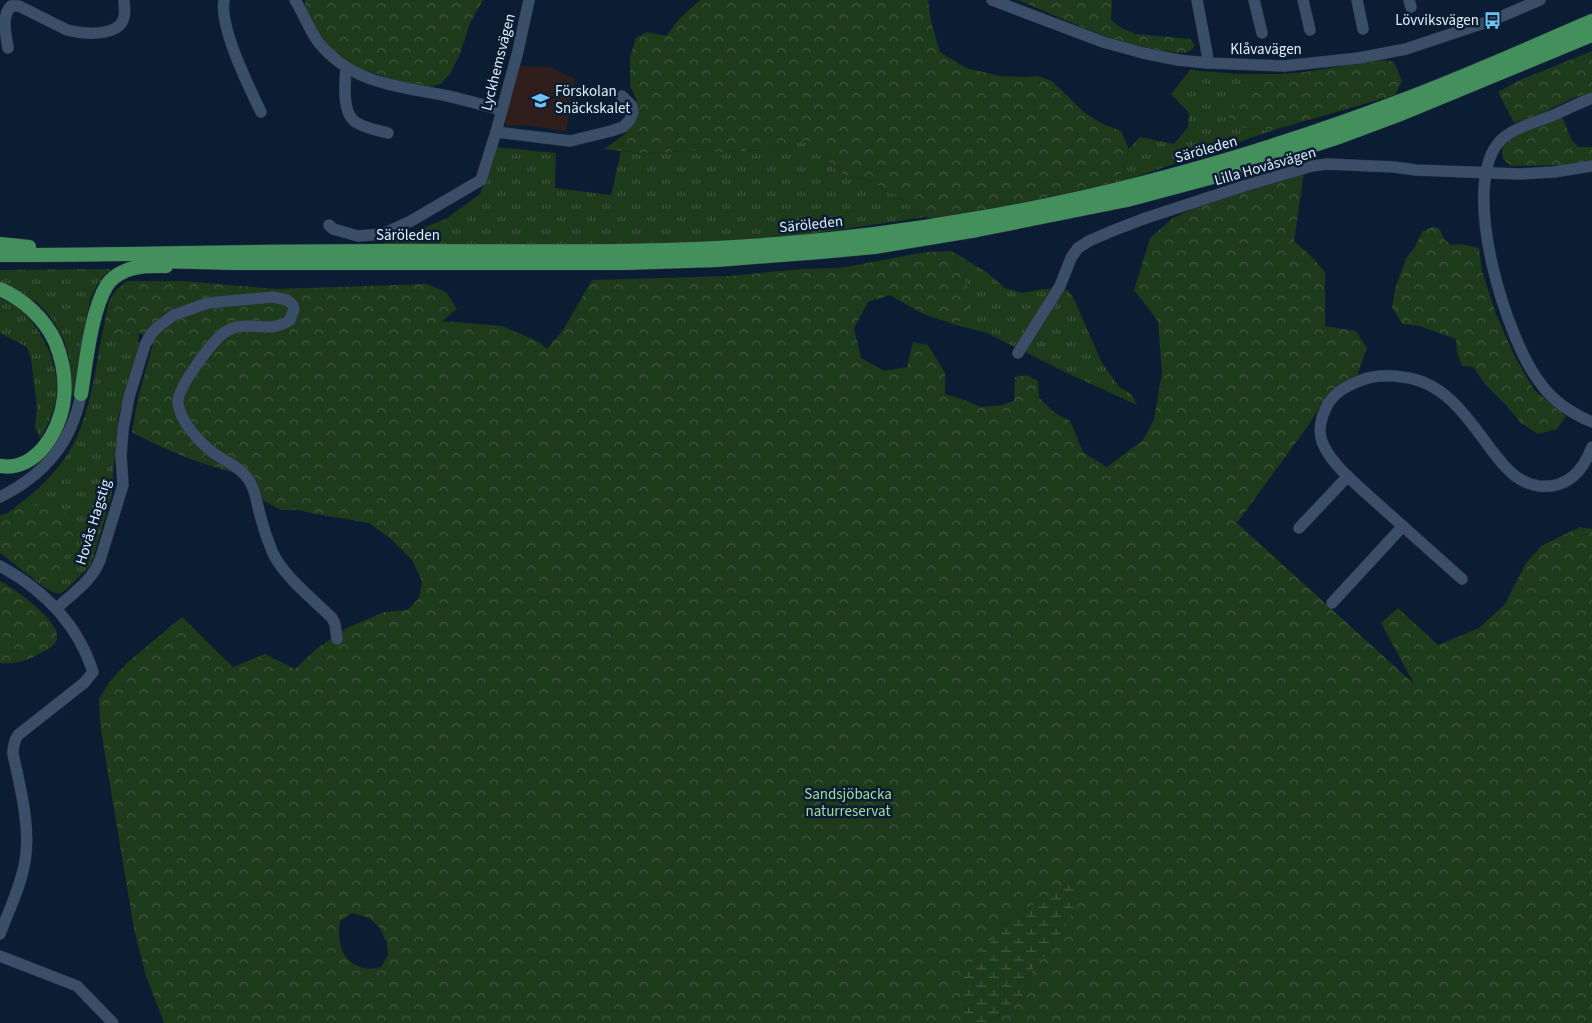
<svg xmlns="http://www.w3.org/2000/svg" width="1592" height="1023" font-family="'Source Sans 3',sans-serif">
<defs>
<pattern id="grass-tufts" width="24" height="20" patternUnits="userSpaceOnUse" patternTransform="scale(1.25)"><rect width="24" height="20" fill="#1d3a1a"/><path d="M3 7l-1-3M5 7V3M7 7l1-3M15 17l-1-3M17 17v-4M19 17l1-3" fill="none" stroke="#3e573c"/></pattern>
<pattern id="forest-crowns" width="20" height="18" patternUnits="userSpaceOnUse" patternTransform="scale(1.25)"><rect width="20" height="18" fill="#1d3a1a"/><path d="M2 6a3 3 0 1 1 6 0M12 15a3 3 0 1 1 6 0" fill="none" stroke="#3e573c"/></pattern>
<pattern id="wetland-marsh" width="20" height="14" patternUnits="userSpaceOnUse" patternTransform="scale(1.25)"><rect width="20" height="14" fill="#1d3a1a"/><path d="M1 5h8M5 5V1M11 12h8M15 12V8" fill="none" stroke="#3e573c"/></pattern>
</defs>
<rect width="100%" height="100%" fill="#0b1d32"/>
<path fill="#301e1d" d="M520,66l30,1 25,12 -9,52 -43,-6 -15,1 -2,-2 -1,-4z"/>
<g fill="url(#grass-tufts)">
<path d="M1190,70l49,4h42l-33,11 -4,43 30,2 -162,55 12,-16 5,-20 11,-12 34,7 14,-17 1,-14 -18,-19z"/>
<path d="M800,141l16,1 10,9 4,14 14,10 21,4 37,20 23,18 -141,21 -216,11 -187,-5 65,-25 34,-25 16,-47 60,6 -1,35 56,7 10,-44 19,2 28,-1 24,-2 30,2 44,-2z"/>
<path d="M952,251l37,23 16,14 17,5 21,-4 25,1 6,9 27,62 18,26 12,7 6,11 -70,-32 -80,-40 -42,-11 13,1 9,-38z"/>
<path d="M111,269c-11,9 -16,19 -21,32l-18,98 -2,-38 -6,-21 -12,-21 -15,-17 -37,-16v-16z"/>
<path d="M0,298c34,11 58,59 57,93 -1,15 -8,34 -17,47l-5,-12 2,-17 -6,-51 -4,-11 -27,-14z"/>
<path d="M139,331l-1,20 -19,63 -8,84 -20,67 -25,25 -7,4 -11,-4 -21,-16 14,7 28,-28 6,-17 -4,-17 -62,-7c27,-20 52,-42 67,-73 15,-32 19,-69 26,-104z"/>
</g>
<g fill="url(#forest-crowns)" fill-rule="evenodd">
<path d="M305,0h178l-13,23 -10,31 -10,20 -10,10 -17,5 -71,-23 -29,-24 -18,-28z"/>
<path d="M700,0h228l3,21 9,31 26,16 34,8 24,1 13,-1 15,5 33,32 18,11 18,7 8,18 -5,20 -12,16 -173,35 -14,-3 -23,-18 -37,-20 -21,-4 -14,-10 -4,-14 -11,-9 -15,-1 -34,9 -44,2 -30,-2 -24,2 -28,1 -36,-4 21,-15 14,-20 -3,-16 -6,-12v-29l6,-19 11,-6 19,4 14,-18z"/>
<path d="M1018,0h94l-1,20 12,9 13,5 54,5 5,6c-2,3 -4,6 -8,7 -6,2 -14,0 -19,-1 -53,-6 -102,-31 -150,-51z"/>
<path d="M1592,51v41l-21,7 -28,14 -29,10 -16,-31 22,-12z"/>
<path d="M1382,60l12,2 8,19 -7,14 -121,35 -30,-2 -17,-12 21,-31 33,-11 23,-2z"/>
<path d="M1563,118l8,21 7,8h14v13l-21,5 -60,1 -8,-7c-1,-5 -2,-11 2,-15 11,-12 43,-21 58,-26z"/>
<path d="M1304,173l-10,68 19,17 12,14v54l31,5 11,17 -11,31 -24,10 -9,12 -13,22 -73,100 177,161 -33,-61 17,-15 40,37 41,-17 26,-24 21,-41 15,-17 39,-19 12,2v494h-605l17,-10 19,-18 12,-31 13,-10 30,-58 -4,-13 -60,32 -26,30 -11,9 -15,69h-798l-18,-47 -12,-47 -30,-180 -4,-28 -1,-22 11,-18 19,-20 53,-44 51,50 32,-13 30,15 21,-20 31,-21 37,-16 23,-2 12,-12 3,-17 -10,-21 -20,-20 -23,-17 -59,-10 -12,-3h-17l-17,-9 -11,-23c-42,-11 -83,-24 -121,-46l6,-34 15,-54 -14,-12 -37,3 7,-34 7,-11 11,-9h56l93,8 151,-5 19,8 11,17 -15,12 60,5 37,16 8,7 16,-19 29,-50 137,-4 73,-7 38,-1 86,-16 26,-1 15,34 2,24 -11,14c-26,-2 -46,-15 -68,-28l-22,7 -14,26 7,30 23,13 23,-4 6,-25 15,3 17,28v21l17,5 19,8 21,-2 12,-4 1,-24 12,-2 11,6 1,17 16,15 15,8 13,31 24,15 36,-27 11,-21 8,-46 -4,-52 -24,-31 16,-52 23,-20 27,-12zM352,913l17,5 11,10 7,16 1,11 -7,12c-5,0 -12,3 -16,1 -24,-5 -28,-26 -25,-47z"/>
<path d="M1432,227l7,1 5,11 7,6 11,-1 17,4 3,23 14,43 19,43 19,33 32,26 -9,13 -19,5 -17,-11 -15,-18 -21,-21 -12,-17 -11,-1 -5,-14 -1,-13 -37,-13 -17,-2 -10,-17 4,-21 10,-27 10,-14 6,-13z"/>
<path d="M33,505l27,3 11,11 4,17 -6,17 -13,23 -15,5 -14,-7 -27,-21v-38z"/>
<path d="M0,581c14,7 61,40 57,58 -2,8 -13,12 -20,16 -11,6 -25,10 -37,8z"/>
</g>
<path fill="url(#wetland-marsh)" d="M1074,883l4,13 -9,24 -21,34 -13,10 -12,31 -19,18 -17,10h-25l-2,-22 1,-21 16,-26 11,-9 26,-30 24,-13 25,-18z"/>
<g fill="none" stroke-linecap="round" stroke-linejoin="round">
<defs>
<g id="minor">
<path d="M224,0c-5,27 25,87 37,112"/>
<path d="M295,0c9,14 14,30 24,43 33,40 77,43 124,52 20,4 39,10 59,15"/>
<path d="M992,0l111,42 40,11 35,7 30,3 76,3 75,-8 47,-9 87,-29 47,-20"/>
<path d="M1197,0l10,53 1,10"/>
<path d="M1254,0l8,33"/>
<path d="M1303,0l7,30"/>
<path d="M1357,0l6,29"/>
<path d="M1409,0l2,7"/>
<path d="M8,48c-2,-13 -7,-32 3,-42h8l48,24c15,4 49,7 56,-10 3,-6 1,-14 1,-20"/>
<path d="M346,68c-1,14 -4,43 8,53 9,7 23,9 34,12"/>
<path d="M1592,98c-13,5 -25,11 -38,17 -17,7 -42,13 -54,26 -42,45 7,201 41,243 12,17 32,30 51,38"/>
<path d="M496,132l74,9 41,-10 12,-4 7,-7 3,-8 -1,-6 -10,-10"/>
<path d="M329,225l4,4 25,7 25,-2 28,-13 70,-41 15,-48 22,-81 11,-51"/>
<path d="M1018,353l42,-67 11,-28 7,-10 11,-7 23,-10 34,-13 101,-33 65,-19 15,-2 67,3 22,3 103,4 35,-2 38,-6"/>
<path d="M0,497c44,-22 72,-54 81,-103"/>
<path d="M1299,528l49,-52"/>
<path d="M0,566c44,24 78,59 93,106l-9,11 -66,52c-4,6 -5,11 -5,19 7,32 18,74 12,107 -4,25 -16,49 -25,73"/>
<path d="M1462,579c-31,-28 -62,-55 -93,-83 -14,-13 -37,-32 -45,-50 -6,-11 -4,-25 1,-36 7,-17 21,-24 37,-30 13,-5 26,-5 40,-3 42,4 65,40 88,71 13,17 26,35 49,38 28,3 44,-15 53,-39"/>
<path d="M1332,603l71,-77"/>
<path d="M57,608c16,-15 35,-27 43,-48l23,-75 -2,-30 2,-25 6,-33 16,-52 6,-11 8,-8 15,-11 34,-12 65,-6 14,3 6,5 1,4 -4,11c-23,17 -48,-6 -71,17 -11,11 -42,51 -41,66 2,19 23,41 37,51 12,8 28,15 35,28 6,10 7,22 10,33 3,12 7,24 12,36 10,24 41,48 60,67l3,6 2,15"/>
<path d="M0,956l77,30 36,37"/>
</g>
<g id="major">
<path d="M0,244l29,3"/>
<path d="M0,255c139,0 278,-5 417,-4 119,0 240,3 359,-7 68,-5 136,-14 203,-26 145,-25 287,-66 424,-118 64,-24 126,-52 189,-79"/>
<path d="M157,261l78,2h389l92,-3 104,-8 54,-5 103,-17 150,-30 86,-23 126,-40 59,-22 194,-80"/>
<path d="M0,289c23,10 44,29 55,52 7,17 11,38 9,57 -3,31 -27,74 -64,68"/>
<path d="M81,394c5,-31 10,-83 26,-109 4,-6 11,-11 18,-14 13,-6 28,-5 41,-5"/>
</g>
</defs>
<use href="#minor" stroke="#2d3446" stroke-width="12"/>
<use href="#major" stroke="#2d3446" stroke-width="15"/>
<use href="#minor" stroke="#3b4e67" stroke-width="11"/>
<use href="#major" stroke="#43905d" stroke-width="14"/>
</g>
<defs>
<symbol id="bus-bare" viewBox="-9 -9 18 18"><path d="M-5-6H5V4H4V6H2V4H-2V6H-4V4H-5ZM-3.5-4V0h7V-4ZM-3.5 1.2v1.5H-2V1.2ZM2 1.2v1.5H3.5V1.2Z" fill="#6ec2f3" stroke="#0b1d32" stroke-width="2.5" paint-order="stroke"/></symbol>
<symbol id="school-bare" viewBox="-9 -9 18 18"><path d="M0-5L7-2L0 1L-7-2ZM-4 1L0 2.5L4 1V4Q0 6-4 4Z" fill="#6ec2f3" stroke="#0b1d32" stroke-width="2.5" paint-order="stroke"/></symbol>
</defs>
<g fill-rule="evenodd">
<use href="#bus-bare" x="1480" y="8" width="25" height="25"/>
<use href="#school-bare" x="528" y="88" width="25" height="25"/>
</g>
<g text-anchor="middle" stroke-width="5" stroke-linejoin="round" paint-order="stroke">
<g font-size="15" fill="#e1edfc" stroke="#0b1d32" text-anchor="end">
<text x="1479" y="25">Lövviksvägen</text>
<text x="555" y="96" text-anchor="start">Förskolan<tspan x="555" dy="17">Snäckskalet</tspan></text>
</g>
<g font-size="15" fill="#e1edfc" stroke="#0b1d32">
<text x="1266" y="54">Klåvavägen</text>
<text transform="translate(498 62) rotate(-76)" y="5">Lyckhemsvägen</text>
<text transform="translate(1206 149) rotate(-16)" y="5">Säröleden</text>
<text transform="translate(1265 166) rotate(-16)" y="5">Lilla Hovåsvägen</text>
<text transform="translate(811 224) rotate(-6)" y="5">Säröleden</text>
<text x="408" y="240">Säröleden</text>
<text transform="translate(93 522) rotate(-73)" y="5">Hovås Hagstig</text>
</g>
<g font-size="15" fill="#a4dc9c" stroke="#0b1d32">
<text x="848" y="799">Sandsjöbacka<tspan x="848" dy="17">naturreservat</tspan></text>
</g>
</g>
</svg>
